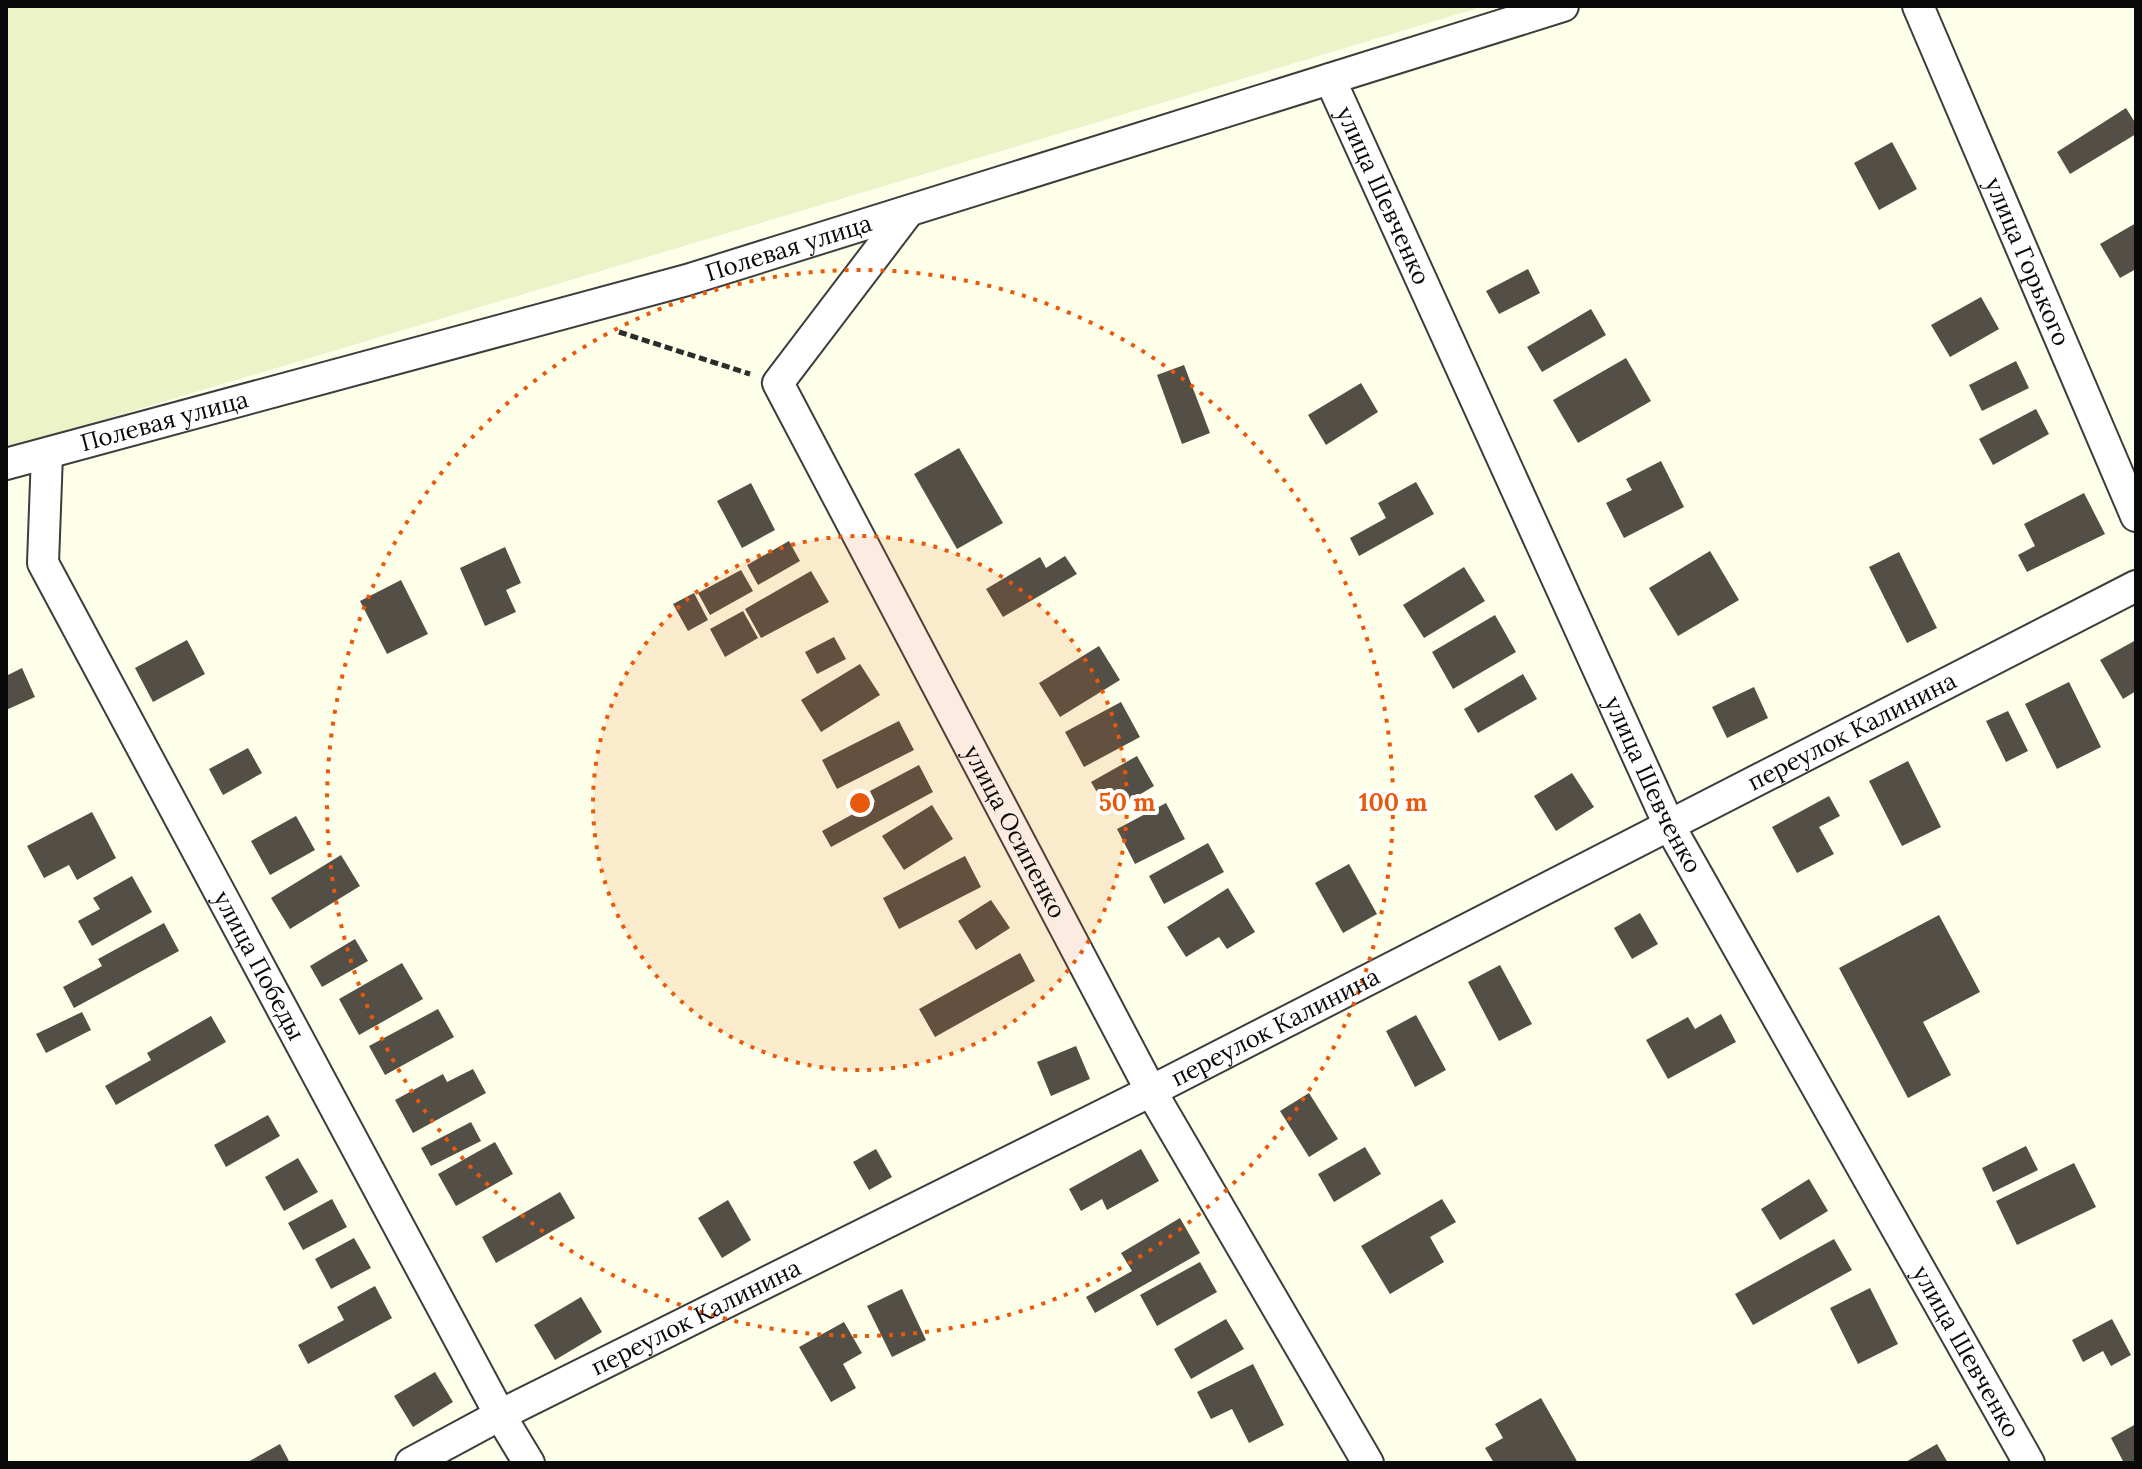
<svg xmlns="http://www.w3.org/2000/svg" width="2142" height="1469" font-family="Lora,serif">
<rect width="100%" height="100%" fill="#fdffe8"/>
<path fill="#ecf3c9" d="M6,6h1479l-1479,443z"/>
<g fill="#534f47">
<path d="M2126,108l10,16v10l-66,40 -13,-22z"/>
<path d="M1892,142l25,47 -38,21 -25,-47z"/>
<path d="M2136,223v46l-16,9 -20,-34z"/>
<path d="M1528,269l12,24 -41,21 -13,-23z"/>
<path d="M1981,297l18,32 -49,28 -19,-32z"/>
<path d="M1591,309l15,26 -64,37 -15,-25z"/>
<path d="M1626,358l25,43 -73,42 -25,-43z"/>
<path d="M2016,361l13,27 -47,23 -13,-26z"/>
<path d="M1184,365l26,68 -28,11 -25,-69z"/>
<path d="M1361,383l17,29 -52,33 -18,-30z"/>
<path d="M2036,409l13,25 -56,31 -14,-26z"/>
<path d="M959,448l44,75 -46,26 -43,-75z"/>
<path d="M1661,461l23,46 -60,31 -18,-35 26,-13 -6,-11z"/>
<path d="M1416,482l18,32 -75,42 -9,-18 36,-20 -8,-15z"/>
<path d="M751,483l24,47 -33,18 -25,-47z"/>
<path d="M2084,493l21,41 -78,38 -9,-17 17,-9 -11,-22z"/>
<path d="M789,541l11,20 -42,24 -11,-20z"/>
<path d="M505,547l16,36 -15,7 10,22 -31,14 -25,-58z"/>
<path d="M1710,551l29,49 -61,36 -29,-48z"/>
<path d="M1899,552l38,76 -30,15 -38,-76z"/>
<path d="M1065,556l12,18 -74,43 -17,-28 54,-32 6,11z"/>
<path d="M1464,567l21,34 -61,37 -21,-33z"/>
<path d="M741,570l12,21 -43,24 -12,-22z"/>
<path d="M811,571l18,31 -68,36 -16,-29z"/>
<path d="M401,580l27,54 -41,20 -27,-53z"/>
<path d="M694,593l14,27 -20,11 -15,-27z"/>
<path d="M743,611l15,27 -33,19 -15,-28z"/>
<path d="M1495,615l21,37 -63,37 -21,-37z"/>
<path d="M834,637l12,22 -29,15 -12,-22z"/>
<path d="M187,640l18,34 -52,28 -18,-34z"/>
<path d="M2136,640v51l-13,8 -23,-39z"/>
<path d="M1099,646l21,34 -60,37 -21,-34z"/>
<path d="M860,664l20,31 -59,37 -20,-32z"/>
<path d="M22,668l13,29 -29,13v-34z"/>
<path d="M1523,674l14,25 -59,34 -14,-24z"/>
<path d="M2069,682l32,65 -44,22 -32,-65z"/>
<path d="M1754,687l14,31 -41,20 -15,-31z"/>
<path d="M1121,702l19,35 -56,30 -19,-35z"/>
<path d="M2008,711l20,40 -22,11 -20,-41z"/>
<path d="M899,721l15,29 -77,39 -15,-29z"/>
<path d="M248,748l14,25 -39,22 -14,-26z"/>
<path d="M1137,756l17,30 -45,27 -18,-31z"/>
<path d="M1908,761l33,66 -39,19 -33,-65z"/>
<path d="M919,765l14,27 -102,55 -9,-16 53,-29 -5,-11z"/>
<path d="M1572,773l22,34 -38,24 -22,-35z"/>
<path d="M1829,796l11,20 -21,11 15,27 -37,19 -25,-46z"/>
<path d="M1166,803l19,36 -50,25 -18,-35z"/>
<path d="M932,805l21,34 -49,31 -22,-34z"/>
<path d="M92,812l24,46 -39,22 -8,-15 -25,13 -17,-32z"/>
<path d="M296,816l19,34 -45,25 -19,-34z"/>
<path d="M1208,843l16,29 -60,32 -15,-28z"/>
<path d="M341,855l19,31 -70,43 -19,-31z"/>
<path d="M965,856l16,31 -82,42 -16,-31z"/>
<path d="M1349,864l28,50 -34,19 -28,-50z"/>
<path d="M132,876l20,36 -60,34 -14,-25 22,-12 -7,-11z"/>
<path d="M1228,888l27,44 -28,17 -8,-12 -33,20 -19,-30z"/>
<path d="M991,900l19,28 -34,22 -18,-29z"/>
<path d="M1640,913l18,31 -26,15 -18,-31z"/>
<path d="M1939,915l41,77 -57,30 28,53 -43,23 -69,-130z"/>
<path d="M164,923l15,28 -105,57 -11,-21 39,-21 -4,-7z"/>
<path d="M355,939l13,22 -46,26 -12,-21z"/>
<path d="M1020,953l15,28 -100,56 -16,-28z"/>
<path d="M402,963l21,36 -64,36 -20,-36z"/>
<path d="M1500,965l32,59 -33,17 -31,-59z"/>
<path d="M438,1009l16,28 -69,38 -16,-29z"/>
<path d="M82,1012l9,18 -45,23 -10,-19z"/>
<path d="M1721,1014l15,28 -68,37 -22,-39 42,-23 7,12z"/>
<path d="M1416,1015l30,55 -31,17 -29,-56z"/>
<path d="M211,1016l15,26 -110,63 -11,-19 46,-26 -4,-7z"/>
<path d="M1076,1046l14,33 -39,17 -14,-34z"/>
<path d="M473,1069l13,24 -73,40 -18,-33 48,-26 4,8z"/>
<path d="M1309,1093l29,46 -29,18 -29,-46z"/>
<path d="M268,1115l12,21 -54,31 -12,-22z"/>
<path d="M471,1122l10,19 -50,25 -10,-18z"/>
<path d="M495,1142l18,32 -57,32 -18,-32z"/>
<path d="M2026,1146l12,24 -45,22 -11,-24z"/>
<path d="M1365,1147l16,27 -47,28 -16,-28z"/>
<path d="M876,1149l16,28 -23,13 -16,-28z"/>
<path d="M1141,1149l18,32 -52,29 -5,-11 -21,12 -12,-22z"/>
<path d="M298,1158l20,34 -34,19 -19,-34z"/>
<path d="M2074,1163l22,44 -79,38 -21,-44z"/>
<path d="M1809,1179l19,32 -48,29 -19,-31z"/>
<path d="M560,1192l15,26 -79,45 -14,-26z"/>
<path d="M332,1199l15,28 -44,23 -15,-27z"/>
<path d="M1442,1199l14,23 -26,15 14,25 -54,32 -29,-48z"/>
<path d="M728,1200l23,40 -29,18 -24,-40z"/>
<path d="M1180,1218l20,35 -105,60 -9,-16 46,-26 -11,-18z"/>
<path d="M354,1238l17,30 -40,21 -16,-30z"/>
<path d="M1834,1239l18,31 -99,55 -18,-31z"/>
<path d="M1200,1262l17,30 -60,34 -17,-31z"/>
<path d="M375,1286l17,32 -84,46 -10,-19 46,-25 -7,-13z"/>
<path d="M1870,1288l28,56 -40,20 -28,-56z"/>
<path d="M902,1289l24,51 -34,17 -25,-51z"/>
<path d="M581,1297l21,35 -47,28 -21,-35z"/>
<path d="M1226,1319l18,30 -53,30 -17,-30z"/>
<path d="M2112,1319l19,36 -20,11 -8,-15 -20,11 -11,-22z"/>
<path d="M844,1322l18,31 -19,11 13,24 -25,14 -32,-55z"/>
<path d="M1253,1364l31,61 -35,18 -17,-34 -21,10 -14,-27z"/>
<path d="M435,1372l18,30 -40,25 -19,-31z"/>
<path d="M1541,1398l37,65h-84l-9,-15 18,-10 -8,-14z"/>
<path d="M2136,1424v39h-12l-13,-25z"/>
<path d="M280,1444l10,19h-44z"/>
<path d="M1937,1444l11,19h-44z"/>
</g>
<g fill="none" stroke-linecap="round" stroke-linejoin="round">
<defs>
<g id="street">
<path id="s1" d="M1918,6l218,510"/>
<path id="s2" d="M1330,79l339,746 360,638"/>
<path id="s3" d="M908,212l-130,171 373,708 217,372"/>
<path id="s4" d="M47,454l-4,109 457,852 29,48"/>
<path id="s5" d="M6,464l681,-184 876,-274"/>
<path id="s6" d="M411,1463l89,-48 651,-324 985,-505"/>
</g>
</defs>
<use href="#street" stroke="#3d3d3d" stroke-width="34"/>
<path stroke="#2c2c2c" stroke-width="5" stroke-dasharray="8 4" stroke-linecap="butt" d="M619,332l131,42"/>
<use href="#street" stroke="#fff" stroke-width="30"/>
</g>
<circle cx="860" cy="803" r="267" fill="#e8590c" fill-opacity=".12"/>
<g fill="none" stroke="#e8590c" stroke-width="4" stroke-dasharray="4 8">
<circle cx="860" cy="803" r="267"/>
<circle cx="860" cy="803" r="533"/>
</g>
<g text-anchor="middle" stroke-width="8" stroke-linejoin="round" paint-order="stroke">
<g font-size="24" fill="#0a0a0a" stroke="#fff">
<text dy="8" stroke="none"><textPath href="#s2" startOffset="128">улица Шевченко</textPath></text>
<text dy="8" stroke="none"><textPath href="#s5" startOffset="812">Полевая улица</textPath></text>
<text dy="8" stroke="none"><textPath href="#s1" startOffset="278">улица Горького</textPath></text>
<text dy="8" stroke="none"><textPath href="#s5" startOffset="164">Полевая улица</textPath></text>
<text dy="8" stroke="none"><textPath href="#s6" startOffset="1616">переулок Калинина</textPath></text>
<text dy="8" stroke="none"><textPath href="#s2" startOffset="776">улица Шевченко</textPath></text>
<text dy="8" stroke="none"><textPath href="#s3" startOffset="722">улица Осипенко</textPath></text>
<text dy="8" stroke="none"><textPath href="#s4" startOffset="566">улица Победы</textPath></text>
<text dy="8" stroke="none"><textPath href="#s6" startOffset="968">переулок Калинина</textPath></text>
<text dy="8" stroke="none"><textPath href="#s6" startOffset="320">переулок Калинина</textPath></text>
<text dy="8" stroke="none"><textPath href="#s2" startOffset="1424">улица Шевченко</textPath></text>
</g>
</g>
<circle cx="860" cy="803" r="12" fill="#e8590c" stroke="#fff" stroke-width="4"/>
<g font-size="24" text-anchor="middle" font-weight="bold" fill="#e8590c" stroke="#fff" stroke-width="8" stroke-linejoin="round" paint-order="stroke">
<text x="1127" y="811">50 m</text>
<text x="1393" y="811">100 m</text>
</g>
<rect width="2142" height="1469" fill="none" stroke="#0a0a0a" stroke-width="16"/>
</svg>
